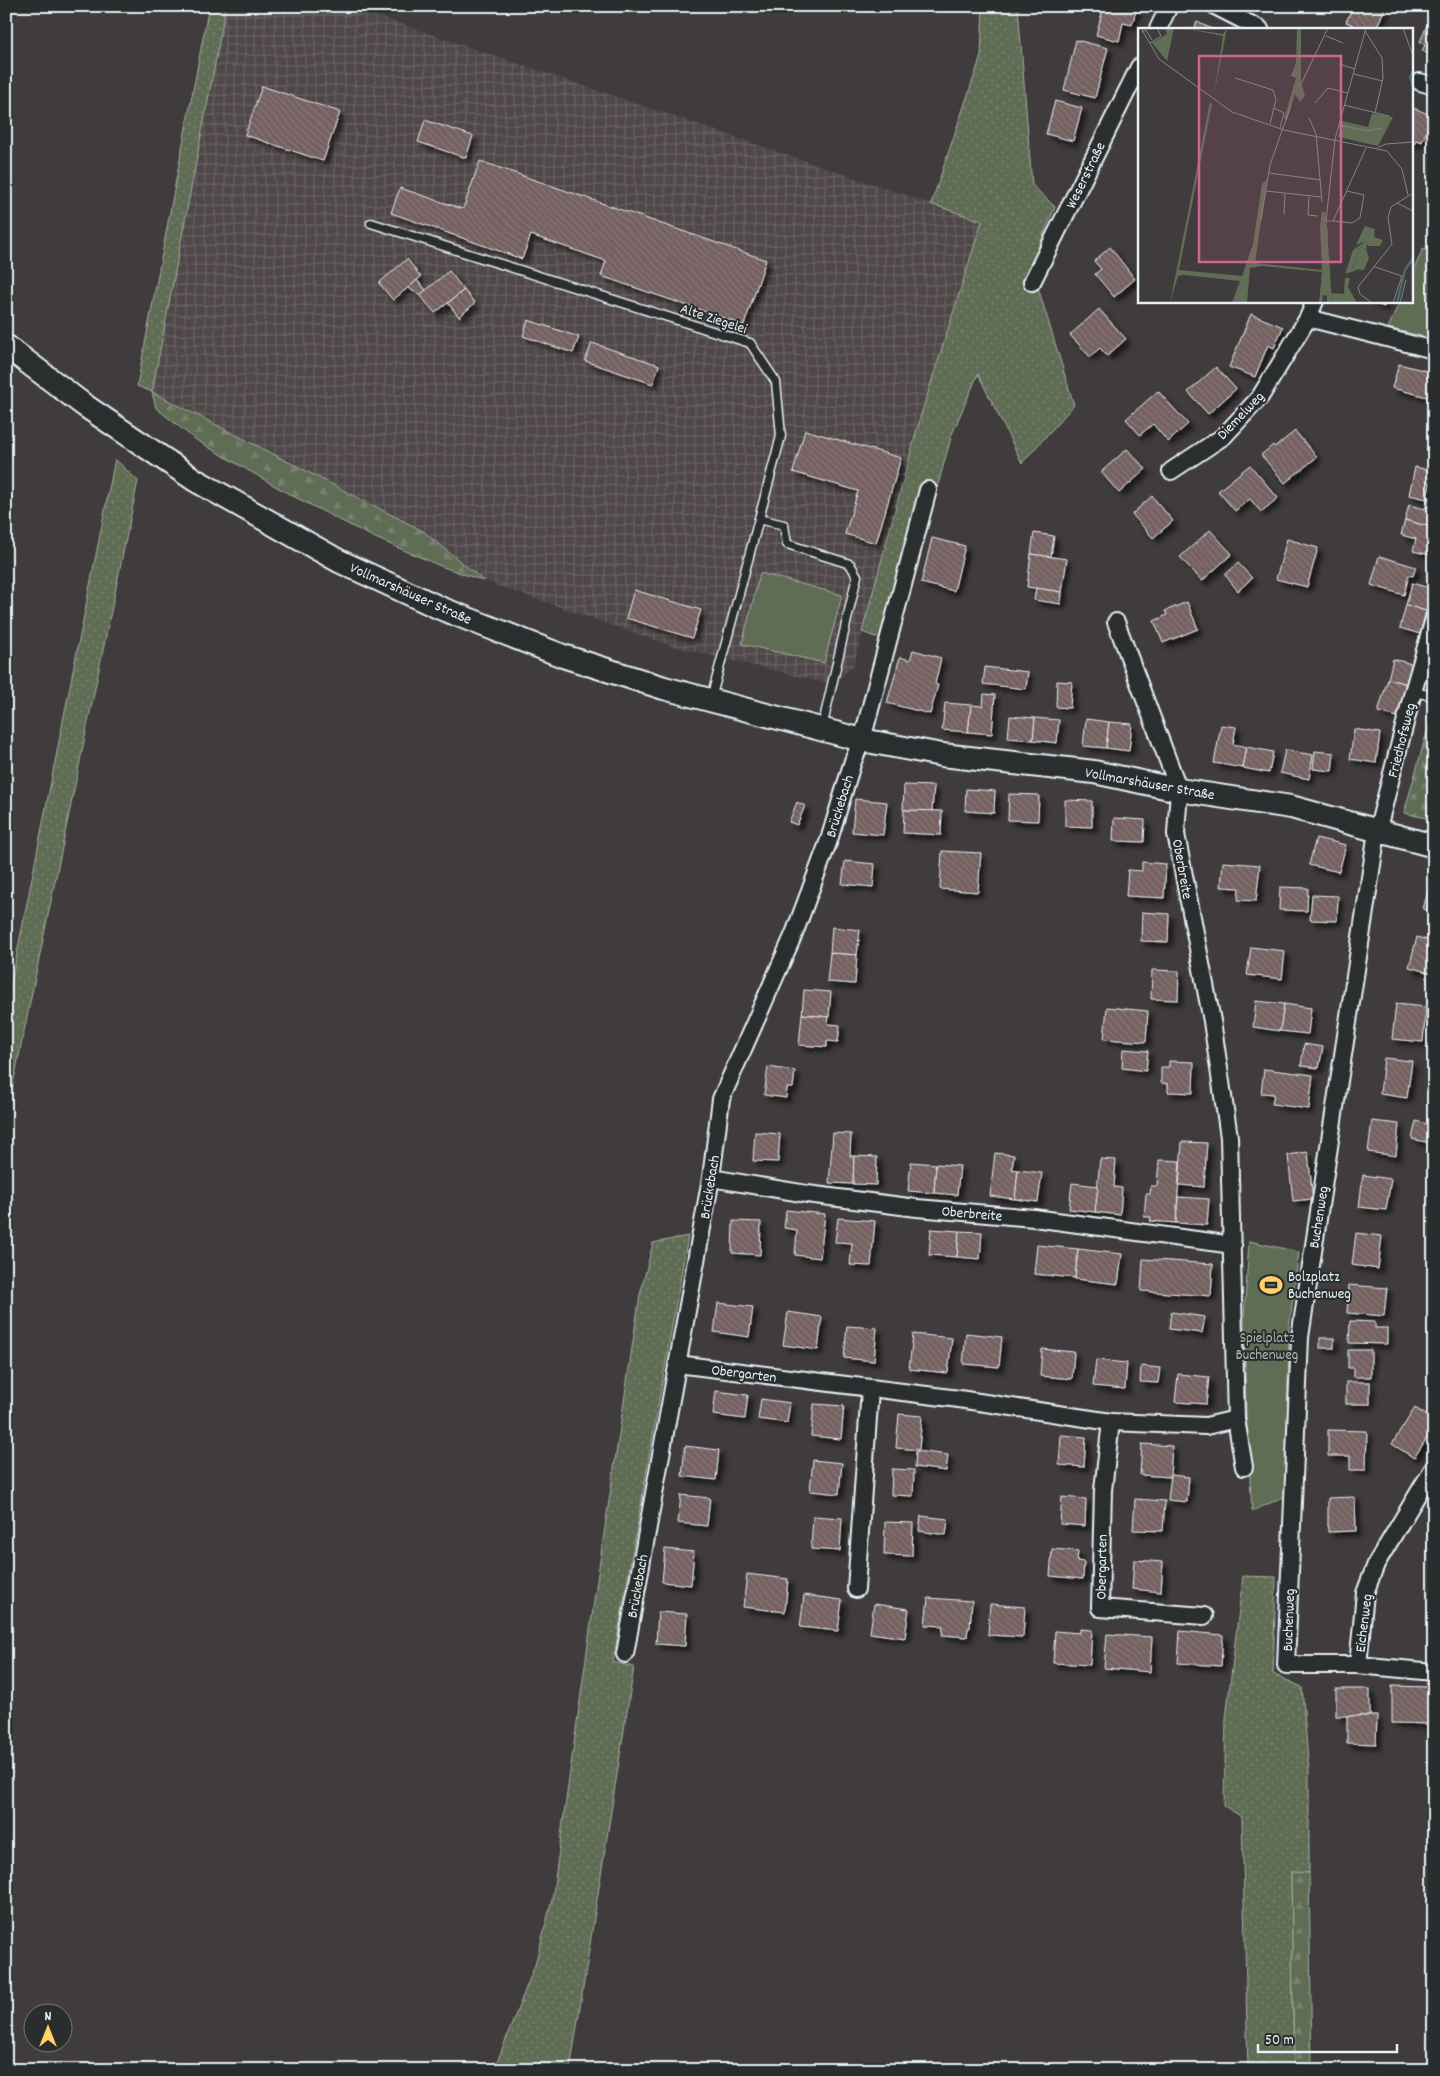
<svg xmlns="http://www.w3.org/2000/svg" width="1440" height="2076" font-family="Dekko,sans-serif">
<defs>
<pattern id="industrial-grid" width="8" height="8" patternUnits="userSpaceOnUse" patternTransform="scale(1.25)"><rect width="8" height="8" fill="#504748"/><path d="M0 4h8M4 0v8" fill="none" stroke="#696263"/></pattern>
<pattern id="grass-dots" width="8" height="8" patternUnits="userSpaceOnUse" patternTransform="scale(1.25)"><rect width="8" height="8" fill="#616d54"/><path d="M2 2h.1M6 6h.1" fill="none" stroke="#78826d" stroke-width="1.8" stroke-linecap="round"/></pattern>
<pattern id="forest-firs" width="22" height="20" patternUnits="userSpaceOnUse" patternTransform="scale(1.25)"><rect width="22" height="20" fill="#616d54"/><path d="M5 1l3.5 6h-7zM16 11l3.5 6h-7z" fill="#78826d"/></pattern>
<pattern id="cemetery-stones" width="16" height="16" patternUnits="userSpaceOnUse" patternTransform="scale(1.25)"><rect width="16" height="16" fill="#616d54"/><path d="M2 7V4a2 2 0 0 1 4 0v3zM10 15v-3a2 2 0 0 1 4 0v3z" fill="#78826d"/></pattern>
<pattern id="building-back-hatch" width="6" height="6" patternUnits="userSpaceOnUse" patternTransform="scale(1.25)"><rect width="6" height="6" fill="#746060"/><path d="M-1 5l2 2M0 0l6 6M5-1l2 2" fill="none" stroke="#887778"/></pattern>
<filter id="shadow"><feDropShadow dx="4.5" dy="4.5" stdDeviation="2.5" flood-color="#0009"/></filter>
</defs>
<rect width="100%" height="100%" fill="#403c3d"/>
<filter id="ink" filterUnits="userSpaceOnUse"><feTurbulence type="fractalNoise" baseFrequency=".02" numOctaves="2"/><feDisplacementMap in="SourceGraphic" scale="10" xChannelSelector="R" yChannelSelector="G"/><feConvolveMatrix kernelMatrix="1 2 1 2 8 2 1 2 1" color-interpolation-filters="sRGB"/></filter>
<g filter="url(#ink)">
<path fill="url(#industrial-grid)" d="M226,6h122l634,215 -61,194 -68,252 -23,17 -158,-38 -188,-65 -61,-50 -271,-139z"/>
<g fill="url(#grass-dots)" stroke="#a4afa6">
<path d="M209,6h17l-74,386 -15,-6z"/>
<path d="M983,6h35l14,179 23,22 -24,58 43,140 -52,58 -44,-89 -26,60 -58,210 -32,-12 59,-217 61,-194 -51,-17 50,-148z"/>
<path d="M115,459l23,22 -132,637v-109z"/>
<path d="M688,1236l-75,426 21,5 -64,403h-76l41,-105 17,-65 44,-313 44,-292 13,-52z"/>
<path d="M1243,1576l33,1 -3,97 29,13 7,85v101l-18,-1 3,198h-46l-6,-253 -18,-11 2,-88z"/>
</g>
<g fill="url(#forest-firs)" stroke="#a4afa6">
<path d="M152,392l271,139 61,50 -41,-14 -70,-30 -84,-43 -93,-54 -40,-32z"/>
<path d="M1291,1872l18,1 3,197h-18z"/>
</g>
<path fill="url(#cemetery-stones)" stroke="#a4afa6" d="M1434,707v113l-30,-7z"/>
<g fill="#616d54" stroke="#a4afa6">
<path d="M1423,249l11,3v87l-46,-11 12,-27h11v-25z"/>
<path d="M760,573l82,22 -18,68 -82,-19z"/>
<path d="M1249,1241l50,11 -10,75 -3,169 -34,15 -6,-97 -2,-96z"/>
</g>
<g fill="url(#building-back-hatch)" stroke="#e8f1f8" filter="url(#shadow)">
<path d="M1104,6l33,2 -5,17 -9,-2 -4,18 -23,-6z"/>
<path d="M1353,6h33l-10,23h-15l-15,-7z"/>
<path d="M1430,18l4,2v36l-12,-5 3,-6 -5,-3z"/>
<path d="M1197,22l15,7h-18z"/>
<path d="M1076,40l32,8 -13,50 -31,-8z"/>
<path d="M262,86l78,26 -17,49 -78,-26z"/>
<path d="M1055,101l27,7 -9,33 -27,-7z"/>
<path d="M1411,107l22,9 -11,26 -6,-2 -2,5 -3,-1z"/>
<path d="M425,120l48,16 -7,22 -48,-16z"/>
<path d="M480,161l286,99 -22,65 -143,-49 5,-15 -75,-26 -9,24 -131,-46 9,-25 63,21z"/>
<path d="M1110,247l25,32 -21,18 -19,-23 6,-5 -7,-8z"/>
<path d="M407,259l14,18 -28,23 -14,-17z"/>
<path d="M449,271l15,19 -29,23 -15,-18z"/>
<path d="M417,280l9,10 -6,5 -12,-7z"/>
<path d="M464,290l11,13 -16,14 -11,-14z"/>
<path d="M1369,301h17l-2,6z"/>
<path d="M1099,309l27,30 -19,17 -7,-8 -10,9 -20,-22z"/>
<path d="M1251,314l32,13 -9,21 -6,-3 -13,32 -26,-10z"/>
<path d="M528,320l51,17 -6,16 -50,-17z"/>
<path d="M592,343l67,22 -6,19 -68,-23z"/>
<path d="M1399,364l35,9v17l-3,8 -39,-10z"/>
<path d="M1216,367l20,22 -28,25 -20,-22z"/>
<path d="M1158,391l30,33 -20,18 -15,-18 -13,11 -14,-16z"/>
<path d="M805,430l96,28 -25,85 -31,-9 13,-43 -65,-19z"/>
<path d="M1295,431l22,26 -32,26 -24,-28 12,-10 2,2z"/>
<path d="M1127,449l19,20 -27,24 -18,-21z"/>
<path d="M1250,465l28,33 -17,14 -11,-13 -15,12 -17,-20z"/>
<path d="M1415,467l18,4 -6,28 -18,-4z"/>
<path d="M1152,496l21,25 -20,17 -21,-24z"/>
<path d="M1429,497l5,1v30l-29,-8 4,-15 16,4z"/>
<path d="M1405,520l29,8v28l-21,-5 3,-12 -15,-4z"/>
<path d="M1210,530l22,24 -30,27 -22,-24z"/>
<path d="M1034,533l20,3 -3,21 -20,-3z"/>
<path d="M932,538l33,8 -11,45 -33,-8z"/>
<path d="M1287,539l31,9 -11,39 -31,-8z"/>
<path d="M1031,554l36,5 -5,33 -35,-5z"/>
<path d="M1379,556l37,11 -3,9 -4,-1 -5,20 -33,-10z"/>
<path d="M1238,563l14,15 -14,13 -13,-16z"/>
<path d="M1412,583l20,6 -3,12 5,1 -2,11 -26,-8z"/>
<path d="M1036,588l26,4 -1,12 -27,-4z"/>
<path d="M634,590l67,20 -9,28 -66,-20z"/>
<path d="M1187,602l11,27 -35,14 -9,-22 13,-6 -2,-4z"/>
<path d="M1406,605l20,6 -6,23 -20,-6z"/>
<path d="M913,650l28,8 -6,26 3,1 -8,29 -43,-11 13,-46 10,3z"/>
<path d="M1393,659l19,5 -5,20 -19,-5z"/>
<path d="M985,667l43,5 -2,17 -43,-5z"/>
<path d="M1388,679l19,5 -9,33 -20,-5z"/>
<path d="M1057,681l15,1 -2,26 -14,-1z"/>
<path d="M984,694l11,1 -3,39 -24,-2 3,-27 12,1z"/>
<path d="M945,703l26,2 -3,27 -26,-2z"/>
<path d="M1010,716l25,2 -2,22 -25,-2z"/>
<path d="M1035,718l24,2 -2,23 -24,-3z"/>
<path d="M1086,719l23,3 -3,26 -23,-2z"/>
<path d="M1109,722l23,2 -3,27 -23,-3z"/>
<path d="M1221,725l15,2 -3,17 14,3 -4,21 -29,-5z"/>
<path d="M1354,729l26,4 -4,30 -26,-4z"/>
<path d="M1247,747l26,5 -4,21 -26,-5z"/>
<path d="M1285,750l28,5 -4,24 -29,-6z"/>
<path d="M1315,751l19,2 -2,18 -19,-2z"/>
<path d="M904,785l30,1 -2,25 -29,-1z"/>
<path d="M966,789l29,2 -1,22 -29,-2z"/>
<path d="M1009,794l30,1 -1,26 -30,-1z"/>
<path d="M855,799l32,3 -4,33 -31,-3z"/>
<path d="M1065,800l27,1v26l-27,-1z"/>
<path d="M797,802l8,4 -8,19 -8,-3z"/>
<path d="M904,810l38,1 -1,24 -38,-2z"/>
<path d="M1114,818l31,2 -1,22 -31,-1z"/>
<path d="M1316,838l30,7 -7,27 -30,-7z"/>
<path d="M942,851l39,2 -3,39 -38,-3z"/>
<path d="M845,861l30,3 -2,23 -31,-3z"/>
<path d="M1142,862l24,2 -2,34 -38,-2 2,-26 14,1z"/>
<path d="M1223,862l37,3 -4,36 -18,-1 1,-12 -18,-1z"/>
<path d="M1430,884l4,1v26l-11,-2z"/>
<path d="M1280,887l28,1 -1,23 -28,-1z"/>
<path d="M1312,895l26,1 -1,25 -27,-1z"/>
<path d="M1142,912l27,2 -1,28 -27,-1z"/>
<path d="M832,927l28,3 -3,25 -27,-2z"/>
<path d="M1417,937l17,5v32l-25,-7z"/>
<path d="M1251,947l34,4 -3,28 -35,-4z"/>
<path d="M830,953l27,2 -2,29 -28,-2z"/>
<path d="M1152,970l27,1 -1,29 -27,-1z"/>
<path d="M804,990l27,2 -2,25 -27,-3z"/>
<path d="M1256,1001l28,3 -4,27 -27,-4z"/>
<path d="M1284,1004l27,4 -3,26 -28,-3z"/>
<path d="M1396,1004l30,3 -3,35 -31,-3z"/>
<path d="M1107,1007l41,4 -2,31 -42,-3z"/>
<path d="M802,1014l27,3 -1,7 12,1 -2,17 -11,-1v6l-28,-2z"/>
<path d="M1304,1044l19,3 -4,21 -18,-2z"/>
<path d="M1123,1049l25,2 -2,20 -24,-3z"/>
<path d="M1384,1058l28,3 -5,37 -27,-4z"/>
<path d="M1169,1061l25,1 -1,31 -25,-1v-8l-7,-1v-16h8z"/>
<path d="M768,1067l27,4 -2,17h-6l-1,10 -22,-3z"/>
<path d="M1264,1069l49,6 -4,34 -37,-5 2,-10 -13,-1z"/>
<path d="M1372,1121l27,3 -3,32 -28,-4z"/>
<path d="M1416,1121l18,5 -4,17 -18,-4z"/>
<path d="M755,1132l25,2 -2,28 -25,-1z"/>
<path d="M833,1133l18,1 -1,22h4l-1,28 -24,-1z"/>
<path d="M1182,1142l25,1 -3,44 -25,-2z"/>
<path d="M1308,1152l5,47 -20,2 -5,-46z"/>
<path d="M995,1153l19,2 -2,14 6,1 -3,29 -25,-3z"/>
<path d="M854,1156l23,1 -1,28 -23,-1z"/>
<path d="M1100,1159l16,1 -2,27 8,1 -2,27 -25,-3z"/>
<path d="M1159,1160l21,1 -4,62 -26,-2 1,-4h-7l2,-23h4l1,-8h6z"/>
<path d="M911,1162l25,2 -2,29 -26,-2z"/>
<path d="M936,1164l24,2 -3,29 -23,-2z"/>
<path d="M1018,1170l24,3 -4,29 -23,-3z"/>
<path d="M1363,1175l28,4 -5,31 -27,-3z"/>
<path d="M1072,1183l26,3 -3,26 -26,-3z"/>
<path d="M1178,1197l31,2 -2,26 -31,-2z"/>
<path d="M786,1210l39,4 -5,44 -25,-3 2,-25 -13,-2z"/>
<path d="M838,1218l37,3 -4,45 -21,-1 2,-22 -17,-1z"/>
<path d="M733,1221l28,1 -1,33 -28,-2z"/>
<path d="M931,1229l28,2 -2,26 -28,-2z"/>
<path d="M959,1231l23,1 -2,27 -23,-2z"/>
<path d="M1356,1233l26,3 -4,33 -26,-4z"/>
<path d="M1037,1245l41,4 -3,29 -41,-4z"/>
<path d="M1078,1249l44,5 -4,30 -43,-5z"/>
<path d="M1143,1259l70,5 -2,32 -70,-5z"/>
<path d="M1349,1285l38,3 -3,28 -37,-3z"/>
<path d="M718,1303l35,4 -4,30 -35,-5z"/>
<path d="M788,1312l34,5 -4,33 -35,-5z"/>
<path d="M1171,1312l34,5 -3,16 -33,-4z"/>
<path d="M1350,1321l25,1v6h12v16l-38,-1z"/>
<path d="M847,1326l30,2 -3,33 -30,-3z"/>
<path d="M966,1333l36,4 -3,30 -36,-3z"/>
<path d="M913,1334l39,4 -4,35 -39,-4z"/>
<rect x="1320" y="1338" width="14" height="10"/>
<path d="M1042,1349l32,3 -2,27 -32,-3z"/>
<path d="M1348,1350h23v27h-17v-9h-6z"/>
<path d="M1096,1360l31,3 -2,26 -32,-3z"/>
<path d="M1141,1366l19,2 -2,15 -18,-1z"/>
<path d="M1178,1374l31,3 -3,27 -31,-2z"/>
<rect x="1346" y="1382" width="24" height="22"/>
<path d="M716,1391l32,4 -3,24 -32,-4z"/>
<path d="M761,1399l29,4 -3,20 -29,-4z"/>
<path d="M814,1404l30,2 -3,33 -30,-3z"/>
<path d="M1415,1408l19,12v7l-20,31 -22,-14z"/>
<path d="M899,1414l23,2 -3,34 -23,-2z"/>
<path d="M1328,1430l39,1 -1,39h-16v-14h-22z"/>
<path d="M1061,1435l25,2 -2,30 -25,-2z"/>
<path d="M1142,1444l30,2 -2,31 -30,-2z"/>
<path d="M685,1446l34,4 -3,30 -34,-4z"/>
<path d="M916,1451l32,4 -2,16 -31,-4z"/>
<path d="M813,1460l29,3 -3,31 -29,-3z"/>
<path d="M892,1469l22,1 -1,26 -22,-1z"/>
<path d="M1171,1475l18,2 -2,25 -19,-2z"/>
<path d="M681,1495l29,3 -3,28 -29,-3z"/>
<path d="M1062,1497l24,2 -1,27 -25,-2z"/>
<path d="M1355,1497l1,34 -28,1v-34z"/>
<path d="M1135,1499l30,2 -2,30 -30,-1z"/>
<path d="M1432,1505h2v36h-4z"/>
<path d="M813,1516l29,2 -2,33 -29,-2z"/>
<path d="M921,1516l27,3 -2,16 -27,-4z"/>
<path d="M885,1522l28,1 -1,33 -28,-1z"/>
<path d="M665,1549l29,3 -3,33 -29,-3z"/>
<path d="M1052,1549l26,2 -1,10 7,1 -1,17 -33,-3z"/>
<path d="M1134,1560l29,2 -2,30 -29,-3z"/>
<path d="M747,1574l41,5 -3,33 -42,-5z"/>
<path d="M804,1595l38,5 -4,31 -38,-4z"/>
<path d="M928,1598l44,3 -2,27h-2l-1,9 -25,-2 1,-9 -18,-1z"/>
<path d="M874,1604l35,5 -4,29 -35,-5z"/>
<path d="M990,1604l35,3 -2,30 -35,-2z"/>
<path d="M658,1612l29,2 -2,32 -29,-2z"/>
<path d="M1080,1629l12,1 -2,35 -37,-2 2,-32 25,2z"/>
<path d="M1180,1631l43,4 -2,31 -43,-3z"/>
<path d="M1107,1634l45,3 -2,35 -46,-4z"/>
<path d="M1392,1686l41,1v37l-41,-1z"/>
<rect x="1336" y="1689" width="34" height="27"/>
<path d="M1347,1716h30l-1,28 -29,-1z"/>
</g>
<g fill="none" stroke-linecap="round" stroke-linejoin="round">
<defs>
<g id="lane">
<path d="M371,223l379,120 26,39 5,54 -70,263"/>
<path d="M759,519l25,6 3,19 63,20 7,12 -35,152"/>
<path d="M1413,692l21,4"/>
</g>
<g id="street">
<path d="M1215,6l45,23"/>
<path d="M1158,29l11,-23"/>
<path d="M1420,82l14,4"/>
<path d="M1032,282l107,-215"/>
<path d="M1308,318l7,-17"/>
<path d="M1171,471l53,-35 36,-39 48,-79 126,32"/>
<path d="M1434,619l-21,73 -36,140 -77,505 -14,328h72l7,-72 11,-29 58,-97"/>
<path d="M1116,622l63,168 -3,44 36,187 17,116 7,282 8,48"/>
<path d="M711,1178l96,16 110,14 117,10 199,27"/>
<path d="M677,1364l282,35 152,23 95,4 30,-7"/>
<path d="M1111,1422l-8,68 -3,118 104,8"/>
<path d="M856,1589l14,-200"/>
<path d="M625,1654l86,-476 10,-79 73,-165 35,-94 24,-79 9,-21 66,-250"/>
<path d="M1358,1665l76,7"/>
</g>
<path id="secondary" d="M6,346l78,59 111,75 144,81 101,47 123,48 101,32 198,52 80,15 152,17 85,18 112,17 143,39"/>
</defs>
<use href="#lane" stroke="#e8f1f8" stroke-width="11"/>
<use href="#street" stroke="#e8f1f8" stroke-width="20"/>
<use href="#secondary" stroke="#e8f1f8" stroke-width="26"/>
<use href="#lane" stroke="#2a2d2e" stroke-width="8"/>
<use href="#street" stroke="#2a2d2e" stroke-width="16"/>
<use href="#secondary" stroke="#2a2d2e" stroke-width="22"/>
</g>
</g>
<defs>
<symbol id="stadium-bare" viewBox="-9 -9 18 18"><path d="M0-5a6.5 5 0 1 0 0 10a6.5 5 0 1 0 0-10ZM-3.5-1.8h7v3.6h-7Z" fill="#ffd166" stroke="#2a2d2e" stroke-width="2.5" paint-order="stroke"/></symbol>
</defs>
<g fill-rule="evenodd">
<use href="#stadium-bare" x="1255" y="1269" width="32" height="32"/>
</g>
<g text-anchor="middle" stroke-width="4" stroke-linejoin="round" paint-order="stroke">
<g font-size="15" fill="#e8f1f8" stroke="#2a2d2e">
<text transform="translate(1085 175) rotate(-64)" y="5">Weserstraße</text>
<text transform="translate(714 318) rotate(18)" y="5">Alte Ziegelei</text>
<text transform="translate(1240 415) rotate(-46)" y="5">Diemelweg</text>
<text transform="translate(411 593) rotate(24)" y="5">Vollmarshäuser Straße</text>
<text transform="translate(1401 740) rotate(-76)" y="5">Friedhofsweg</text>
<text transform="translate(1150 783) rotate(10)" y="5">Vollmarshäuser Straße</text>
<text transform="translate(839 806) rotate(-73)" y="5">Brückebach</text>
<text transform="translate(1183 869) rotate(80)" y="5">Oberbreite</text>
<text transform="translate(709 1187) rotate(-81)" y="5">Brückebach</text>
<text transform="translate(972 1213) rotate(5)" y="5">Oberbreite</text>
<text transform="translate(1318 1217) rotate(-81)" y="5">Buchenweg</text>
<text transform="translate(744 1373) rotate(7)" y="5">Obergarten</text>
<text transform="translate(1101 1567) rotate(-89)" y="5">Obergarten</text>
<text transform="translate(637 1586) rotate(-80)" y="5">Brückebach</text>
<text transform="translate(1288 1620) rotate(-88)" y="5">Buchenweg</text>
<text transform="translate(1363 1623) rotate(-83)" y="5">Eichenweg</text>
</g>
<g font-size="15" fill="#e8f1f8" stroke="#2a2d2e" text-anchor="start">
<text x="1288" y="1281">Bolzplatz<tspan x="1288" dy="17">Buchenweg</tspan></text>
</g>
<g font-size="15" fill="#abb6ae" stroke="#2a2d2e">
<text x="1267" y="1342">Spielplatz<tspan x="1267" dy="17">Buchenweg</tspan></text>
</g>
</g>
<g transform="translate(1138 28)">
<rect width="275" height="275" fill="#403c3d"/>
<path d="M27,0h9l-7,33 -15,-18 15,-9zM44,0l41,6 4,-6 -13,67 9,-59zM159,0h4v54l4,14 -5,6 -5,-8 -8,26 -3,-1 12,-41 -5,-2 5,-14zM72,74l2,2 -33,166 63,6 11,-32 9,-60 5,-5 -12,84 67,7 -2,-44 2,-14h3l3,20 -1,64 -4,-1 -1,8h-3l3,-31 -59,-6 -13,2 -3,35h-15l8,-22 -56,-6 -6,1 -8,27zM227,198l10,3 -1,8 9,3 -3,6h-12l-1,-5 -11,4zM222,219l6,2 3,9 -5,12 -12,-1zM193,265l13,1 5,9h-17z" fill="#616d54"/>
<path d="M231,211l-3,10 -6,-2 -8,21 6,2 -13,4 8,-24zM189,214h1l4,61h-5zM207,250h5l-2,9 9,16h-8l-5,-9z" fill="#616d54"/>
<path d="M234,85l21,4 -15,29 -40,-9 4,-16 26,6z" fill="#616d54"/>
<path fill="none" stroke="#4d6b6d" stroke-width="2.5" d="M275,43l-3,6 3,10M259,275l8,-33 8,-12"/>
<path fill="none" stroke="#838488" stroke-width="1" d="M3,0l18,31 73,53 52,18 103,21 15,18 6,26M228,0l-31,111 -9,82h7l33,-73M265,0l10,28M227,3l17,27 1,20 -8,35M4,4l4,-2 6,10M188,8l17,7M12,15l11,-7 -4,-8M201,36l16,5M216,46l28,7M97,50l38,12 3,9 -6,25M163,56l27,-56M177,75l13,-15 20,5M206,77l45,11M136,80l10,5 -4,15M171,90l7,16 6,68M201,97l29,6 14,-3M239,120l9,-4 27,-2M131,145l52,7M128,163l55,6M171,169l-1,18 10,1M259,175l16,8M146,186l1,-20M123,192l9,-55 21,-60M195,193l19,2 8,-5 4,-23 -17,-4M237,239l27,9 -9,27M234,275l-12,-9 -2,-7 34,-43 -4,-26 3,-11 22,-14M262,275l6,-23"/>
<path fill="#cf6492" fill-opacity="0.15" stroke="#cf6492" stroke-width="2.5" d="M61,28h142v206h-142z"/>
<rect width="275" height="275" fill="none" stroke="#e8f1f8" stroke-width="2.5"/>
</g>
<rect width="1440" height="2076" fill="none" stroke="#2a2d2e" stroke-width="25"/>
<rect x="12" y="12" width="1415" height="2051" fill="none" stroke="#e8f1f8" stroke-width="2" filter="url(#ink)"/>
<g transform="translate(48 2028)"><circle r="24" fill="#2a2d2e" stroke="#767b7f"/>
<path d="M0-4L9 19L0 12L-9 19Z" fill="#ffd166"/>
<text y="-8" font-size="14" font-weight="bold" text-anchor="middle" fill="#e8f1f8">N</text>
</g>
<path d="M1258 2044v8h139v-8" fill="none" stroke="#e8f1f8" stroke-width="2.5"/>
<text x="1265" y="2044" font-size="15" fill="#e8f1f8" stroke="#2a2d2e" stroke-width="4" paint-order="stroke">50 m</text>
</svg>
